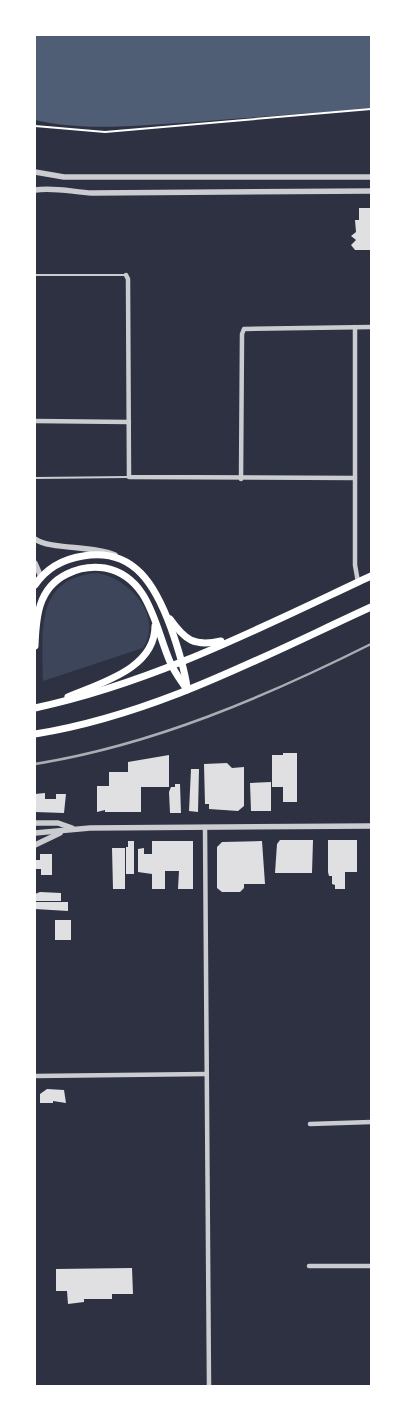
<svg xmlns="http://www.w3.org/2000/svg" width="406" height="1421" font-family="'Open Sans',sans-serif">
<rect width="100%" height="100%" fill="#2d3142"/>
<path fill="#3c4559" d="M97,573c32,5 67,43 46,75l-100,33c0,-47 -10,-103 54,-108z"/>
<path fill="#4f5d75" d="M35,35h336v74c-59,4 -117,8 -176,13 -53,3 -108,10 -160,-2z"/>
<g fill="#e0e0e3">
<path d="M359,208h12v42h-16l-4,-5 5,-5 -5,-4 5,-4 -1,-12h4z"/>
<path d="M283,753h14v49h-14v-15h-11v-32h11z"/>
<path d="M169,755v32h-28v25h-36v-2l-8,2v-26h12v-14h19v-10z"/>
<path d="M227,763l5,5 12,-1v39l-6,5 -29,-2v-5h-4l-1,-40z"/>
<path d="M191,769h8l-1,43 -9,-1z"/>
<path d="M271,782v29h-20l-1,-28z"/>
<path d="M175,784h5l1,29h-11l-1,-21 2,-5h4z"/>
<path d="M45,793v6h11v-5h10l-2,19 -29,-1v-18z"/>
<path d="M280,840h33l-1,33h-37l2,-29z"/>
<path d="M328,840h29v32h-12v17h-10v-4l-3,-1v-8h-3l-1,-4z"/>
<path d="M128,841h6v33h-8v-27h2z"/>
<path d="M152,841h41v48h-15l1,-18h-14v18h-13v-15l-14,-2v-23l6,-1v6h8z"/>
<path d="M262,841l3,43h-21v4l-4,4h-18l-5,-4v-41l5,-5z"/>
<path d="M112,848h13v41h-12z"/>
<path d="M40,854h12v21h-11v-6h-5v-9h4z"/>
<path d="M40,892l21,1v8h-26v-7z"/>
<path d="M35,902h33v9l-33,-2z"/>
<rect x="55" y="920" width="16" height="20"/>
<path d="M47,1089l17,1 2,13 -13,-2v2h-13v-9z"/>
<path d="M132,1268l1,26h-21v5h-28v3l-16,2 -1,-13h-11v-22z"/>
</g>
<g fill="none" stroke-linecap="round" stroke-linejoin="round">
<path stroke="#fff" stroke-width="2" d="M35,126l70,6 266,-23"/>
<g stroke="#caccd0" stroke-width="2">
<path d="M35,275h90"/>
<path d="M35,478l93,-1"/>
</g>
<g stroke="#caccd0" stroke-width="4.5">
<path d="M126,275l2,4 1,198 226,1"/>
<path d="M355,327v238l3,17"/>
<path d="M35,421l94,1"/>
<path d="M241,479l1,-145 2,-5 127,-2"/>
<path d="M205,827l4,559"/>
<path d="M35,1076l171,-2"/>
<path d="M310,1124l61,-2"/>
<path d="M309,1266h62"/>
</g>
<g stroke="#caccd0" stroke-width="5.5">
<path d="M35,172l29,5h307"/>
<path d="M35,190c19,-3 38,2 57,3l279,-2"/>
<path d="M35,539c16,11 56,6 80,16"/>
<path d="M35,563l6,14"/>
<path d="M35,823h23l14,5"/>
<path d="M35,833l55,-5 281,-2"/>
<path d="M35,845l25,-12"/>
</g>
<g stroke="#fff" stroke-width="7">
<path d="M35,585c11,-16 28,-26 48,-29 52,-9 73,31 88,72 7,20 13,38 16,59"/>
<path d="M170,619c15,21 24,28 51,22"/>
<path d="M35,646c1,-29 3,-58 32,-72 12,-6 25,-8 38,-6 46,9 50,61 66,96 4,9 11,18 16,26"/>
<path d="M68,697c32,-14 87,-28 87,-71"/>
<path d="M35,708c118,-25 227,-81 336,-132"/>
<path d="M35,734c119,-19 227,-77 336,-127"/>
</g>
<path stroke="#abadb3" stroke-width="2.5" d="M35,764c118,-19 230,-67 336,-120"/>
</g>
<rect width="406" height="1421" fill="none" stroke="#ffffff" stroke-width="72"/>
</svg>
